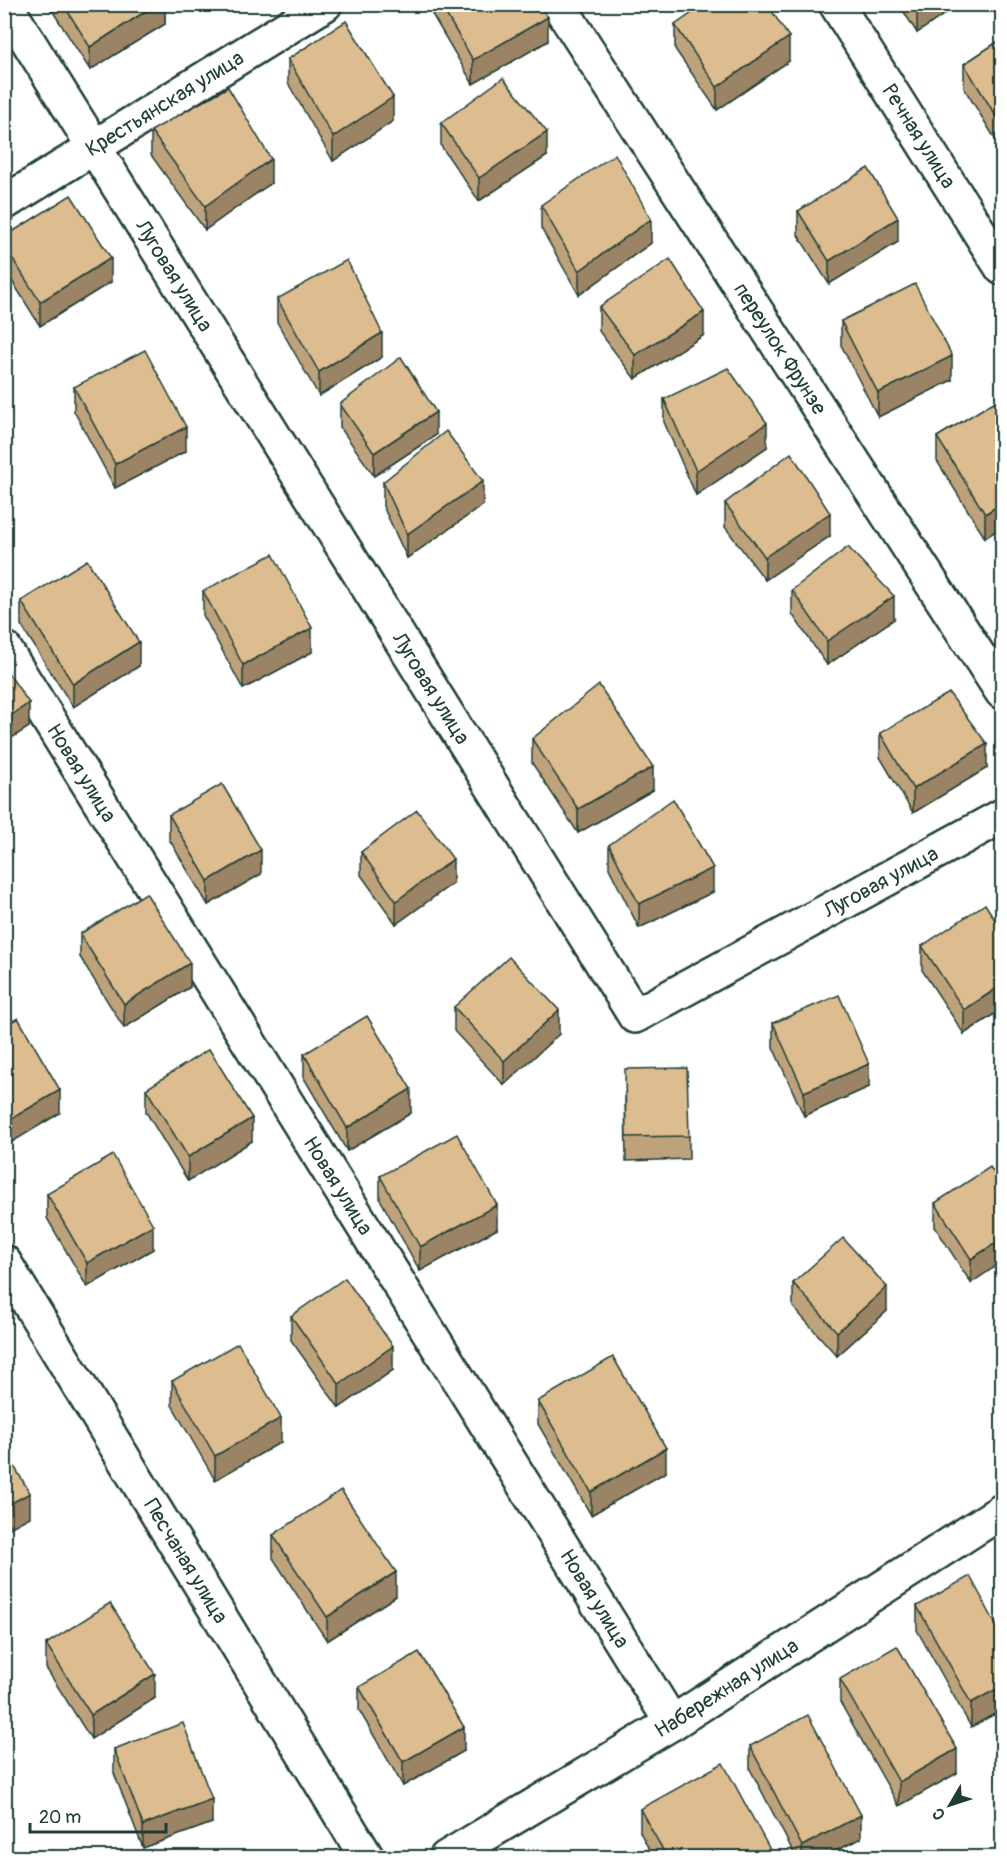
<svg xmlns="http://www.w3.org/2000/svg" width="1007" height="1862" font-family="Pangolin,sans-serif">
<rect width="100%" height="100%" fill="#fff"/>
<filter id="ink" filterUnits="userSpaceOnUse"><feTurbulence type="fractalNoise" baseFrequency=".0167" numOctaves="2"/><feDisplacementMap in="SourceGraphic" scale="12" xChannelSelector="R" yChannelSelector="G"/><feConvolveMatrix kernelMatrix="1 2 1 2 8 2 1 2 1" color-interpolation-filters="sRGB"/></filter>
<g filter="url(#ink)">
<g fill="none" stroke-linecap="round" stroke-linejoin="round">
<defs>
<g id="minor">
<path id="s1" d="M5,4l630,1012 367,-200"/>
<path id="s2" d="M558,4l444,688"/>
<path id="s3" d="M836,4l166,264"/>
<path id="s4" d="M4,203l321,-199"/>
<path id="s5" d="M4,648l668,1075"/>
<path id="s6" d="M4,1262l363,596"/>
<path id="s7" d="M446,1858l226,-135 330,-212"/>
</g>
</defs>
<use href="#minor" stroke="#1f3d34" stroke-width="38"/>
<use href="#minor" stroke="#fff" stroke-width="33"/>
</g>
<g fill="#bea27c" stroke="#1f3d34" stroke-width="1.5">
<path d="M48,4h117v20l-75,46z"/>
<path d="M426,4h112l10,37 -75,43z"/>
<path d="M899,4h60l-42,29z"/>
<path d="M675,25l114,36 -72,49 -42,-61z"/>
<path d="M1002,39v111l-38,-62v-24z"/>
<path d="M288,59l105,62 -60,40 -45,-78z"/>
<path d="M441,123l106,33 -68,45 -38,-55z"/>
<path d="M151,131l120,52 -66,47 -54,-75z"/>
<path d="M541,205l110,38 -72,52 -38,-67z"/>
<path d="M798,211l100,31 -69,42 -31,-49z"/>
<path d="M4,237l107,45 -71,44 -36,-58z"/>
<path d="M277,299l105,58 -63,39 -42,-74z"/>
<path d="M599,307l105,28 -69,44 -36,-48z"/>
<path d="M841,321l111,59 -74,37 -37,-72z"/>
<path d="M74,387l112,64 -71,37 -41,-77z"/>
<path d="M1002,397l-17,141 -48,-77v-24z"/>
<path d="M664,399l103,48 -71,48 -32,-73z"/>
<path d="M340,404l96,31 -62,41 -34,-49z"/>
<path d="M383,482l100,23 -76,53 -24,-52z"/>
<path d="M725,503l105,33 -65,44 -40,-53z"/>
<path d="M792,590l102,29 -67,46 -35,-51z"/>
<path d="M203,591l109,61 -69,37 -40,-74z"/>
<path d="M21,601l118,65 -66,41 -52,-82z"/>
<path d="M880,733l107,35 -74,45 -33,-56z"/>
<path d="M532,739l121,51 -75,43 -46,-70z"/>
<path d="M169,815l92,59 -53,31 -39,-66z"/>
<path d="M609,845l104,47 -74,36 -30,-60z"/>
<path d="M361,852l92,31 -57,41 -35,-49z"/>
<path d="M1002,931v78l-38,25 -42,-64v-24z"/>
<path d="M80,934l110,53 -66,41 -44,-71z"/>
<path d="M454,1007l105,27 -55,51 -50,-54z"/>
<path d="M773,1023l96,64 -65,29 -31,-69z"/>
<path d="M304,1054l107,59 -64,38 -43,-73z"/>
<path d="M146,1089l106,52 -64,40 -42,-69z"/>
<path d="M625,1093l64,43v23l-63,2z"/>
<path d="M380,1176l117,53 -77,42 -40,-72z"/>
<path d="M1002,1186l-31,97 -36,-56v-24z"/>
<path d="M47,1194l106,55 -66,38 -40,-69z"/>
<path d="M793,1283l94,28 -50,45 -44,-49z"/>
<path d="M291,1316l102,54 -54,38 -48,-68z"/>
<path d="M172,1381l109,61 -66,38 -43,-75z"/>
<path d="M538,1401l128,71 -75,43 -53,-91z"/>
<path d="M273,1535l123,61 -69,45 -54,-83z"/>
<path d="M917,1606l85,30v74l-31,17 -54,-97z"/>
<path d="M46,1644l109,54 -64,41 -45,-71z"/>
<path d="M840,1679l117,94 -58,33 -59,-104z"/>
<path d="M359,1687l105,64 -61,35 -44,-76z"/>
<path d="M750,1746l111,92 -37,19h-28l-46,-88z"/>
<path d="M114,1749l98,74 -69,25 -29,-75z"/>
<path d="M640,1809l134,48h-121l-13,-25z"/>
</g>
<g fill="#9b8465" stroke="#1f3d34" stroke-width="1.5">
<path d="M157,4h8v20l-75,46v-23z"/>
<path d="M924,4h35l-42,29v-24z"/>
<path d="M548,17v24l-75,43v-24z"/>
<path d="M789,37v24l-72,49v-23z"/>
<path d="M393,97v24l-60,40v-24z"/>
<path d="M547,132v24l-68,45v-23z"/>
<path d="M271,159v24l-66,47v-24z"/>
<path d="M898,218v24l-69,42v-23z"/>
<path d="M651,219v24l-72,52v-24z"/>
<path d="M111,258v24l-71,44v-24z"/>
<path d="M704,312v23l-69,44v-24z"/>
<path d="M382,333v24l-63,39v-24z"/>
<path d="M952,356v24l-74,37v-24z"/>
<path d="M436,412v23l-62,41v-23z"/>
<path d="M767,423v24l-71,48v-24z"/>
<path d="M186,427v24l-71,37v-24z"/>
<path d="M483,481v24l-76,53v-24z"/>
<path d="M1002,503v24l-17,11v-24z"/>
<path d="M830,513v23l-65,44v-23z"/>
<path d="M894,596v23l-67,46v-24z"/>
<path d="M312,628v24l-69,37v-24z"/>
<path d="M139,642v24l-66,41v-23z"/>
<path d="M29,703v24l-25,16v-23z"/>
<path d="M987,744v24l-74,45v-24z"/>
<path d="M653,767v23l-75,43v-24z"/>
<path d="M261,850v24l-53,31v-24z"/>
<path d="M453,859v24l-57,41v-23z"/>
<path d="M713,868v24l-74,36v-24z"/>
<path d="M190,963v24l-66,41v-24z"/>
<path d="M1002,985v24l-38,25v-24z"/>
<path d="M559,1010v24l-55,51v-24z"/>
<path d="M869,1064v23l-65,29v-24z"/>
<path d="M411,1089v24l-64,38v-23z"/>
<path d="M60,1090v23l-56,34v-24z"/>
<path d="M252,1118v23l-64,40v-24z"/>
<path d="M497,1205v24l-77,42v-24z"/>
<path d="M153,1225v24l-66,38v-24z"/>
<path d="M1002,1239v23l-31,21v-24z"/>
<path d="M887,1287v24l-50,45v-24z"/>
<path d="M393,1346v24l-54,38v-24z"/>
<path d="M281,1418v24l-66,38v-24z"/>
<path d="M666,1448v24l-75,43v-23z"/>
<path d="M30,1493v24l-26,14v-24z"/>
<path d="M396,1572v24l-69,45v-24z"/>
<path d="M155,1674v24l-64,41v-24z"/>
<path d="M1002,1686v24l-31,17v-24z"/>
<path d="M464,1727v24l-61,35v-24z"/>
<path d="M957,1749v24l-58,33v-24z"/>
<path d="M212,1799v24l-69,25v-23z"/>
<path d="M861,1815v23l-37,19h-22v-11z"/>
</g>
<g fill="#ddbc90" stroke="#1f3d34" stroke-width="1.5">
<path d="M63,4h94l-67,43z"/>
<path d="M440,4h98l10,13 -75,43z"/>
<path d="M705,4h62l22,33 -72,50 -42,-62z"/>
<path d="M914,4h10l-7,5z"/>
<path d="M346,21l47,76 -60,40 -45,-78z"/>
<path d="M1002,39v87l-38,-62z"/>
<path d="M503,78l44,54 -68,46 -38,-55z"/>
<path d="M228,87l43,72 -66,47 -54,-75z"/>
<path d="M615,154l36,65 -72,52 -38,-66z"/>
<path d="M868,168l30,50 -69,43 -31,-50z"/>
<path d="M71,195l40,63 -71,44 -36,-57v-8z"/>
<path d="M670,259l34,53 -69,43 -36,-48z"/>
<path d="M347,260l35,73 -63,39 -42,-73z"/>
<path d="M915,284l37,72 -74,37 -37,-72z"/>
<path d="M145,350l41,77 -71,37 -41,-77z"/>
<path d="M401,357l35,55 -62,41 -34,-49z"/>
<path d="M728,368l39,55 -71,48 -32,-72z"/>
<path d="M1002,397v106l-17,11 -48,-77z"/>
<path d="M446,431l37,50 -76,53 -24,-52z"/>
<path d="M791,453l39,60 -65,44 -40,-54z"/>
<path d="M848,547l46,49 -67,45 -35,-51z"/>
<path d="M273,554l39,74 -69,37 -40,-74z"/>
<path d="M87,560l52,82 -66,42 -52,-83z"/>
<path d="M4,667l25,36 -25,17z"/>
<path d="M599,685l54,82 -75,42 -46,-70z"/>
<path d="M949,693l38,51 -74,45 -33,-56z"/>
<path d="M222,784l39,66 -53,31 -39,-66z"/>
<path d="M673,799l40,69 -74,36 -30,-59z"/>
<path d="M417,810l36,49 -57,42 -35,-49z"/>
<path d="M146,893l44,70 -66,41 -44,-70z"/>
<path d="M985,904l17,27v54l-38,25 -42,-64z"/>
<path d="M509,957l50,53 -55,51 -50,-54z"/>
<path d="M839,995l30,69 -65,28 -31,-69z"/>
<path d="M367,1016l44,73 -64,39 -43,-74z"/>
<path d="M18,1018l42,72 -56,33v-97z"/>
<path d="M209,1049l43,69 -64,39 -42,-68z"/>
<path d="M687,1068l2,68 -63,1 -1,-68z"/>
<path d="M457,1134l40,71 -77,42 -40,-71z"/>
<path d="M113,1155l40,70 -66,38 -40,-69z"/>
<path d="M990,1167l12,19v53l-31,20 -36,-56z"/>
<path d="M843,1238l44,49 -50,45 -44,-49z"/>
<path d="M345,1278l48,68 -54,38 -48,-68z"/>
<path d="M238,1343l43,75 -66,38 -43,-75z"/>
<path d="M613,1357l53,91 -75,44 -53,-91z"/>
<path d="M4,1449l26,44 -26,14z"/>
<path d="M341,1490l55,82 -69,45 -54,-82z"/>
<path d="M970,1576l32,60v50l-31,17 -54,-97z"/>
<path d="M110,1603l45,71 -64,41 -45,-71z"/>
<path d="M897,1646l60,103 -58,33 -59,-103z"/>
<path d="M419,1652l45,75 -61,35 -44,-75z"/>
<path d="M808,1715l53,100 -59,31 -52,-100z"/>
<path d="M183,1723l29,76 -69,26 -29,-76z"/>
<path d="M723,1763l51,94h-107l-27,-48z"/>
</g>
</g>
<g text-anchor="middle" stroke-width="6" stroke-linejoin="round" paint-order="stroke">
<g font-size="21" fill="#1f3d34" stroke="#fff">
<text dy="7" stroke="none"><textPath href="#s4" startOffset="189">Крестьянская улица</textPath></text>
<text dy="7" stroke="none"><textPath href="#s3" startOffset="156">Речная улица</textPath></text>
<text dy="7" stroke="none"><textPath href="#s1" startOffset="320">Луговая улица</textPath></text>
<text dy="7" stroke="none"><textPath href="#s2" startOffset="410">переулок Фрунзе</textPath></text>
<text dy="7" stroke="none"><textPath href="#s1" startOffset="806">Луговая улица</textPath></text>
<text dy="7" stroke="none"><textPath href="#s5" startOffset="147">Новая улица</textPath></text>
<text dy="7" stroke="none"><textPath href="#s1" startOffset="1472">Луговая улица</textPath></text>
<text dy="7" stroke="none"><textPath href="#s5" startOffset="633">Новая улица</textPath></text>
<text dy="7" stroke="none"><textPath href="#s6" startOffset="350">Песчаная улица</textPath></text>
<text dy="7" stroke="none"><textPath href="#s5" startOffset="1119">Новая улица</textPath></text>
<text dy="7" stroke="none"><textPath href="#s7" startOffset="328">Набережная улица</textPath></text>
</g>
</g>
<rect width="1007" height="1862" fill="none" stroke="#fff" stroke-width="24"/>
<rect x="12" y="12" width="983" height="1838" fill="none" stroke="#1f3d34" stroke-width="2" filter="url(#ink)"/>
<g transform="translate(950 1805) rotate(231)" stroke="#ffffff" stroke-width="4.5" paint-order="stroke">
<path d="M0-4.5L10 22L0 15L-10 22Z" fill="#1f3d34"/>
<text y="-9" font-size="16" font-weight="bold" text-anchor="middle" fill="#1f3d34">С</text>
</g>
<path d="M30 1823v9h136v-9" fill="none" stroke="#1f3d34" stroke-width="3"/>
<text x="39" y="1823" font-size="18" fill="#1f3d34" stroke="#ffffff" stroke-width="4.5" paint-order="stroke">20 m</text>
</svg>
